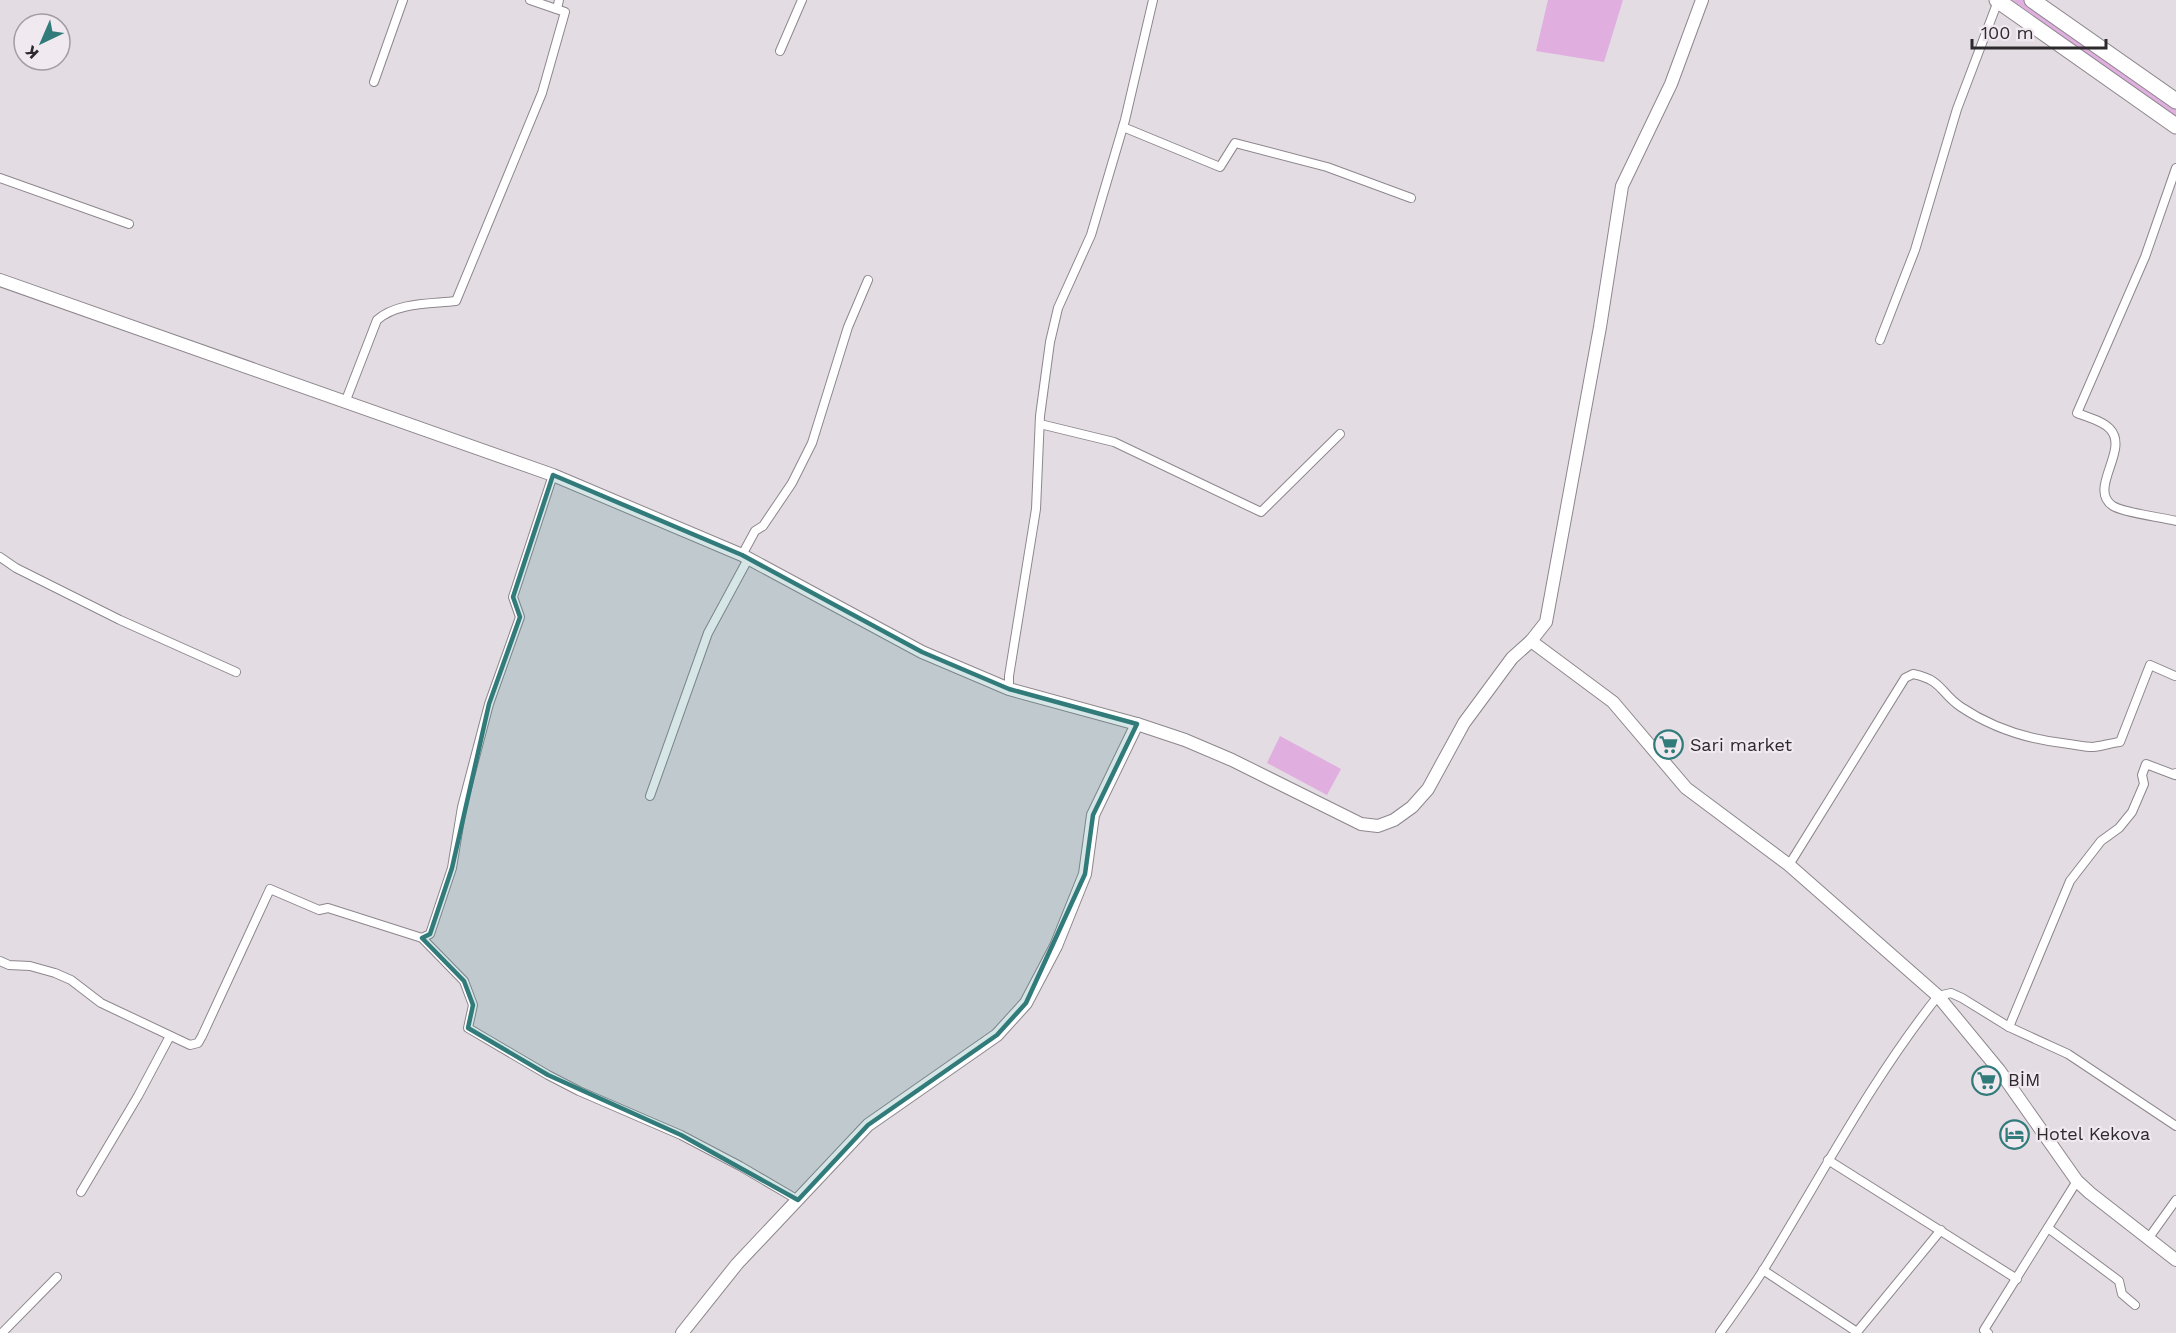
<svg xmlns="http://www.w3.org/2000/svg" width="2176" height="1333" font-family="'Work Sans',sans-serif">
<rect width="100%" height="100%" fill="#e3dce3"/>
<g fill="#e0aedf">
<path d="M1548,0h75l-19,62 -68,-11z"/>
<path d="M2012,0h15l149,106v12z"/>
<path d="M1280,736l61,33 -14,26 -60,-32z"/>
</g>
<g fill="none" stroke-linecap="round" stroke-linejoin="round">
<defs>
<g id="street">
<path d="M557,9l2,-9"/>
<path d="M780,51l22,-51"/>
<path d="M374,82l29,-82"/>
<path d="M1123,127l97,40 15,-24 92,24 84,31"/>
<path d="M2176,168l-31,89 -68,156c10,4 26,8 33,16 20,21 -23,60 3,77 11,7 48,11 63,15"/>
<path d="M0,178l129,46"/>
<path d="M1880,340l35,-90 42,-141 41,-108"/>
<path d="M346,400l31,-80c20,-18 54,-16 79,-19l86,-208 23,-81 -35,-12"/>
<path d="M1040,424l74,18 147,70 79,-78"/>
<path d="M742,555l13,-24 8,-5 29,-43 20,-40 36,-116 20,-47"/>
<path d="M0,557l16,11 104,52 116,52"/>
<path d="M1009,689v-13l27,-167 4,-93 10,-74 8,-34 33,-73 34,-115 28,-120"/>
<path d="M650,796l58,-163 40,-74"/>
<path d="M1789,865l116,-187 8,-4c30,6 27,19 48,33 33,22 69,33 108,37 8,1 16,3 24,3 9,-1 18,-4 27,-5l30,-77 25,11"/>
<path d="M422,938l42,43 9,24 -5,23 80,47 31,16 102,44 59,31 58,34"/>
<path d="M0,961l9,4 21,1 25,7 16,7 30,23 89,42 8,-2 4,-7 68,-147 49,21 9,-2 94,30 8,-4 22,-66 10,-61 27,-103 31,-87 -7,-20 40,-122"/>
<path d="M2009,1027l61,-146 31,-40 18,-13 13,-16 12,-28 -2,-9 4,-11 29,11 1,-2"/>
<path d="M1828,1160l189,119"/>
<path d="M81,1192l57,-96 32,-60"/>
<path d="M2048,1228l71,53 3,13 13,11"/>
<path d="M2148,1239l28,-39"/>
<path d="M1763,1270l94,62 84,-102"/>
<path d="M2,1333l55,-56"/>
<path d="M1720,1333c15,-21 30,-42 44,-64 57,-92 107,-189 174,-273l13,-3 11,5 47,29 59,27 108,72"/>
<path d="M1988,1333l-4,-3 93,-149"/>
</g>
<g id="secondary">
<path d="M0,280l553,195 189,80 180,97 87,37 128,35 48,16 47,20 129,64 17,2 16,-6 18,-13 16,-18 36,-66 48,-65 19,-17 15,-19 54,-295 22,-141 49,-102 31,-84"/>
<path d="M1531,641l82,61 73,86 103,77 149,131 61,74 78,111 13,12 86,67"/>
<path d="M682,1333l55,-69 131,-139 129,-90 29,-32 30,-57 29,-72 8,-59 44,-91"/>
</g>
<g id="highway">
<path d="M1997,0l179,126"/>
<path d="M2032,0l144,101"/>
</g>
</defs>
<use href="#street" stroke="#8d878d" stroke-width="10"/>
<use href="#secondary" stroke="#8d878d" stroke-width="14"/>
<use href="#highway" stroke="#8d878d" stroke-width="17"/>
<use href="#street" stroke="#fff" stroke-width="8"/>
<use href="#secondary" stroke="#fff" stroke-width="12"/>
<use href="#highway" stroke="#fff" stroke-width="15"/>
</g>
<path fill="#327b7b" fill-opacity="0.2" stroke="#327b7b" stroke-width="4.5" stroke-linejoin="round" d="M553,475l189,80 180,97 87,37 128,35 -44,91 -8,59 -59,129 -29,32 -129,90 -70,75 -117,-65 -133,-60 -80,-47 5,-23 -9,-24 -42,-43 8,-4 22,-66 37,-164 31,-87 -7,-20z"/>
<defs>
<symbol id="supermarket-ring" viewBox="-11 -11 22 22"><circle r="9.5" fill="#f0e9f0" stroke="#327b7b" stroke-width="1.5"/><path d="M-6-5.5h2.5l.6 2H6L4.5 2H-2.5L-4.4-4H-6ZM-1.5 3.2a1.3 1.3 0 1 0 .1 0ZM3 3.2a1.3 1.3 0 1 0 .1 0Z" fill="#327b7b"/></symbol>
<symbol id="hotel-ring" viewBox="-11 -11 22 22"><circle r="9.5" fill="#f0e9f0" stroke="#327b7b" stroke-width="1.5"/><path d="M-6-4.5h1.5V1H6V5H4.5V3h-9V5H-6ZM-4 0a1.8 1.8 0 1 1 3.6 0ZM.5 0V-2.5h3Q6-2.5 6 0Z" fill="#327b7b"/></symbol>
</defs>
<g fill-rule="evenodd">
<use href="#supermarket-ring" x="1652" y="728" width="33" height="33"/>
<use href="#supermarket-ring" x="1970" y="1064" width="33" height="33"/>
<use href="#hotel-ring" x="1998" y="1118" width="33" height="33"/>
</g>
<g text-anchor="middle" stroke-width="4.5" stroke-linejoin="round" paint-order="stroke">
<g font-size="18" fill="#2d2a2d" stroke="#f0e9f0" text-anchor="start">
<text x="1690" y="751">Sari market</text>
<text x="2008" y="1086">BİM</text>
<text x="2036" y="1140">Hotel Kekova</text>
</g>
</g>
<g transform="translate(42 42) rotate(224)"><circle r="28" fill="#f0e9f0" stroke="#a29da2" stroke-width="1.5"/>
<path d="M0-4.5L10 22L0 15L-10 22Z" fill="#327b7b"/>
<text y="-9" font-size="16" font-weight="bold" text-anchor="middle" fill="#2d2a2d">K</text>
</g>
<path d="M1972 39v9h134v-9" fill="none" stroke="#2d2a2d" stroke-width="3"/>
<text x="1981" y="39" font-size="18" fill="#2d2a2d" stroke="#f0e9f0" stroke-width="4.5" paint-order="stroke">100 m</text>
</svg>
